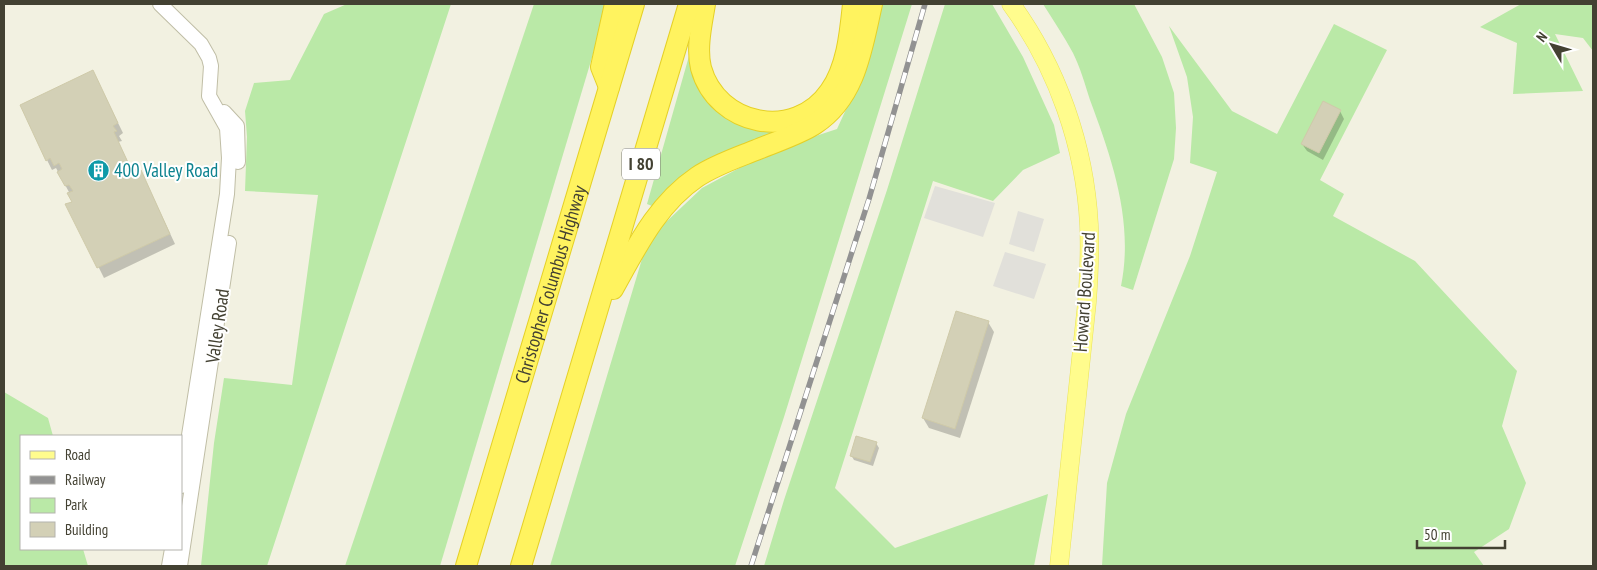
<svg xmlns="http://www.w3.org/2000/svg" width="1597" height="570" font-family="'PT Sans Narrow',sans-serif">
<rect width="100%" height="100%" fill="#f2f1e1"/>
<g fill="#bae9a7">
<path d="M347,4h104l-184,562h-66l13,-123 10,-65 68,7 26,-190 -73,-4 2,-54 -2,-26 9,-28 36,-3 34,-66z"/>
<path d="M534,4h74l-168,562h-95z"/>
<path d="M882,4h30l-128,413 -49,149h-185l98,-327 54,-51 71,-38 64,-21 28,-61z"/>
<path d="M945,4h47l31,53 31,68 6,28 -37,17 -30,31 -60,-20 -98,307 60,60 153,-54 -14,72h-270l20,-66 103,-310z"/>
<path d="M1043,4h91l28,53 12,36 2,35 -2,31 -41,131 -12,-4c13,-64 -9,-127 -31,-186 -5,-16 -10,-33 -17,-47 -9,-17 -20,-33 -30,-49z"/>
<path d="M1521,4h72v47l-10,-13 -28,-4 28,57 -70,3 4,-51 -37,-16z"/>
<path d="M1334,24l53,26 -67,130 24,14 -11,22 82,45 102,110 -15,55 24,57 -17,46 -35,23 10,14h-382l5,-83 19,-69 64,-158 27,-84 -27,-9 3,-46 -6,-40 -18,-51 63,85 45,23z"/>
<path d="M691,49l50,73 90,-21 -172,97 -7,8 -5,-2z"/>
<path d="M4,392l44,26 5,18h-32v113h62l5,17h-84z"/>
</g>
<g fill="#e1e0da">
<path d="M935,186l60,17 -12,34 -59,-19z"/>
<path d="M1018,211l26,8 -10,33 -25,-8z"/>
<path d="M1005,252l41,12 -12,35 -41,-13z"/>
</g>
<g fill="#0003">
<path d="M98,82l25,51 -4,3 3,5 -4,1 14,28 14,12 29,62 -71,34 -37,-74 6,-2 -3,-8 -14,-26 -4,2 -5,-10z"/>
<path d="M1340,111l4,8 -21,41 -16,-9 -5,-7z"/>
<path d="M988,322l6,10 -34,106 -31,-10 -6,-10z"/>
<path d="M876,443l3,5 -6,18 -19,-6 -3,-5z"/>
</g>
<g fill="#d3d0b6" stroke="#cfcaa9">
<path d="M93,70l25,53 -5,3 4,5 -3,1 17,37 3,-2 3,5 4,-2 29,64 -73,34 -32,-64 7,-2 -5,-9 6,-2 -4,-6 -4,1 -8,-14 5,-3 -3,-6 -5,3 -4,-8 -4,3 -26,-56z"/>
<path d="M1323,101l18,9 -22,43 -18,-9z"/>
<path d="M956,311l33,10 -34,108 -33,-11z"/>
<path d="M856,436l21,6 -7,20 -20,-6z"/>
</g>
<g fill="none" stroke-linecap="round" stroke-linejoin="round">
<defs>
<g id="minor">
<path d="M160,4l41,40 8,14 2,8 -2,30 18,32 2,30 -2,36 -46,292"/>
<path d="M224,112l13,14 1,36"/>
<path d="M169,566l3,-17"/>
<path d="M180,566l49,-323"/>
</g>
<path id="major" d="M1011,4c46,63 74,142 78,221 1,26 0,51 -2,77l-28,264"/>
<g id="highway">
<path d="M705,4c-3,19 -9,44 -4,64 16,58 94,74 129,23 17,-24 20,-58 23,-87"/>
<path d="M609,87l-8,-20 14,-63"/>
<path d="M613,289c23,-41 44,-85 84,-112 18,-12 39,-19 59,-27 17,-7 44,-16 59,-26 41,-27 47,-76 57,-120"/>
<path id="s1" d="M466,566l168,-562"/>
<path d="M521,566l168,-562"/>
</g>
</defs>
<use href="#minor" stroke="#c0bea6" stroke-width="16"/>
<use href="#major" stroke="#eae357" stroke-width="19"/>
<use href="#highway" stroke="#e5d027" stroke-width="22"/>
<use href="#minor" stroke="#fff" stroke-width="14"/>
<use href="#major" stroke="#fffc8d" stroke-width="18"/>
<use href="#highway" stroke="#fff35f" stroke-width="20"/>
<defs>
<path id="rail" d="M751,566l118,-367 56,-195"/>
</defs>
<use href="#rail" stroke="#929292" stroke-width="5.5"/>
<use href="#rail" stroke="#fff" stroke-width="4" stroke-dasharray="11" stroke-linecap="butt"/>
</g>
<defs>
<symbol id="building-disc" viewBox="-11 -11 22 22"><circle r="9.5" fill="#0f9aa8" stroke="#fff"/><path d="M-4-6H4V6H1V3H-1V6H-4ZM-2.5-4.3h1.7v1.8h-1.7ZM.8-4.3h1.7v1.8H.8ZM-2.5-1h1.7V.8h-1.7ZM.8-1h1.7V.8H.8Z" fill="#fff"/></symbol>
</defs>
<g fill-rule="evenodd">
<use href="#building-disc" x="86" y="158" width="25" height="25"/>
</g>
<g text-anchor="middle" stroke-width="4" stroke-linejoin="round" paint-order="stroke">
<rect fill="#fff" stroke="#7b7a70" stroke-width="1" x="622" y="148.5" width="38" height="31" rx="4"/>
<g font-size="18" font-weight="bold" fill="#434132">
<text x="641" y="170">I 80</text>
</g>
<g font-size="19" fill="#0d838f" stroke="#fff" text-anchor="start">
<text x="114" y="177">400 Valley Road</text>
</g>
<g font-size="19" fill="#434132" stroke="#fff">
<text dy="7" stroke="none"><textPath href="#s1" startOffset="294">Christopher Columbus Highway</textPath></text>
<text transform="translate(1084 292) rotate(-86)" y="7">Howard Boulevard</text>
<text transform="translate(217 326) rotate(-82)" y="7">Valley Road</text>
</g>
</g>
<rect width="1597" height="570" fill="none" stroke="#434132" stroke-width="10"/>
<rect x="20" y="435" width="162" height="115" fill="#ffffff" stroke="#b4b3ad"/>
<rect x="30" y="451" width="25" height="8" fill="#fffc8d" stroke="#b4b3ad"/>
<text x="65" y="460" font-size="15" fill="#434132">Road</text>
<rect x="30" y="476" width="25" height="8" fill="#929292" stroke="#b4b3ad"/>
<text x="65" y="485" font-size="15" fill="#434132">Railway</text>
<rect x="30" y="498" width="25" height="15" fill="#bae9a7" stroke="#b4b3ad"/>
<text x="65" y="510" font-size="15" fill="#434132">Park</text>
<rect x="30" y="522" width="25" height="15" fill="#d3d0b6" stroke="#b4b3ad"/>
<text x="65" y="535" font-size="15" fill="#434132">Building</text>
<g transform="translate(1552 45) rotate(308)" stroke="#ffffff" stroke-width="4" paint-order="stroke">
<path d="M0-4L9 19L0 12L-9 19Z" fill="#434132"/>
<text y="-8" font-size="14" font-weight="bold" text-anchor="middle" fill="#434132">N</text>
</g>
<path d="M1417 540v8h88v-8" fill="none" stroke="#434132" stroke-width="2.5"/>
<text x="1424" y="540" font-size="15" fill="#434132" stroke="#ffffff" stroke-width="4" paint-order="stroke">50 m</text>
</svg>
